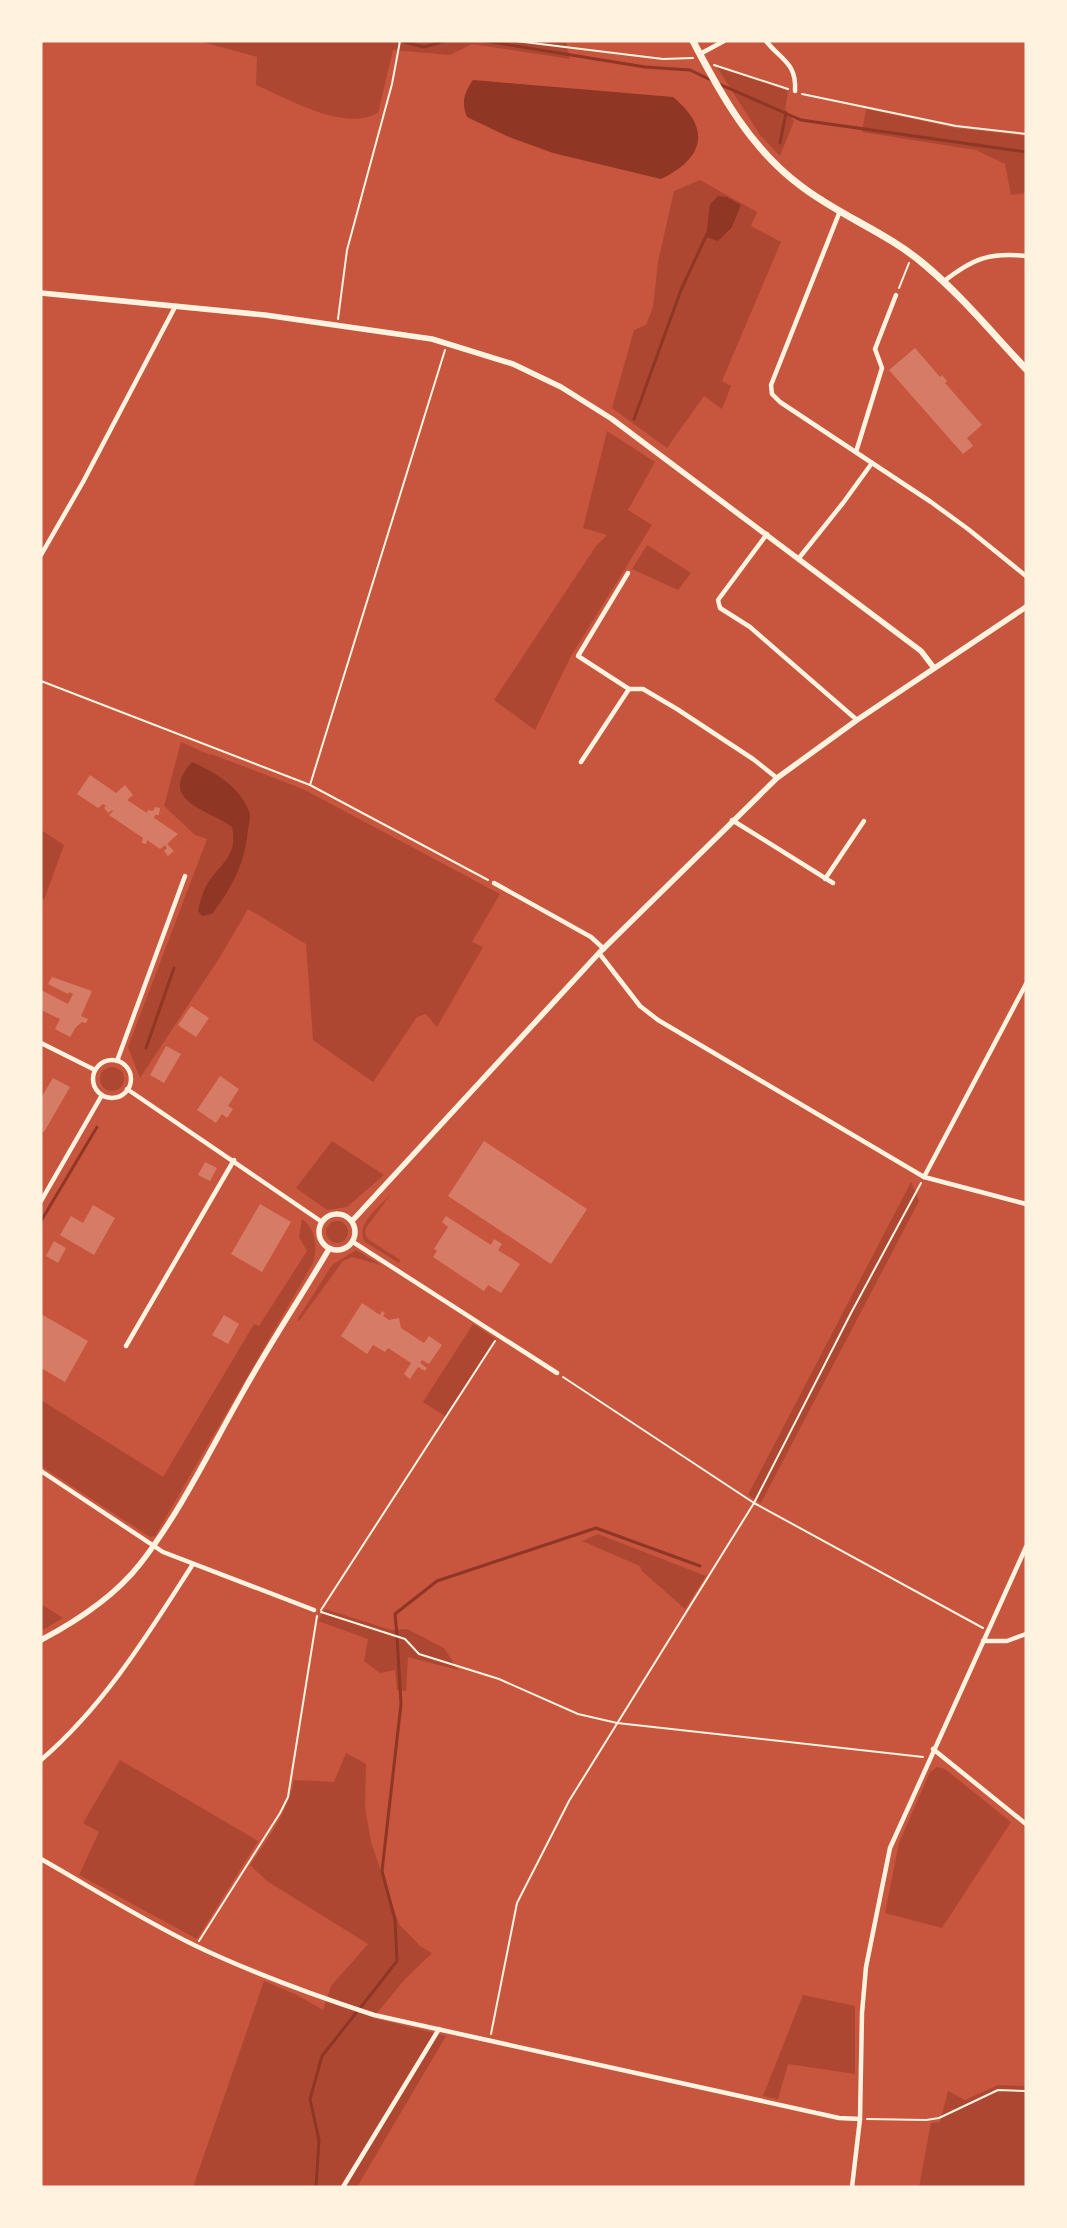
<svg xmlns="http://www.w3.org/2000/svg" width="1067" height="2228" font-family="Overpass,sans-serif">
<rect width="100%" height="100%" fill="#c8553d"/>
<g fill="#ae4732" fill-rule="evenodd">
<path d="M199,41h367l4,18 -98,-15 -22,11 -57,-5 -15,63c-34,19 -89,-14 -122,-28l1,-28z"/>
<path d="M717,67l71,24 -3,18 9,12 -14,35 -20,-21z"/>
<path d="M866,109l89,19 71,8v57l-15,2 -6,-31 -29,-14 -114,-18z"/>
<path d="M700,180l57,32 -6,14 30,16 -59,139 9,5 -9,23 -18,-13 -37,52 -55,-40 22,-78 12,-5 7,-18 5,-45 16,-71zM718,196l9,1 14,8 -9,24 -14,12 -8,-37z"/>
<path d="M607,431l48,31 -27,48 24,15 -81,131 -36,74 -41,-30 102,-154 11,-11 -24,-7z"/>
<path d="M647,545l44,28 -13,17 -46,-21z"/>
<path d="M181,742l29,13 1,-1 92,35 197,105 -28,48 11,5 -46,80 -11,-13 -9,3 -44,65 -60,-42 -7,-96 -58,-35 -28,48 -80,121 -12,-31 79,-208 -12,-4 -31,-29z"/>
<path d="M41,830l23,15 -20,55 -3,-1z"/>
<circle cx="112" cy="1079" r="12"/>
<path d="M332,1141l52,34 -37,32 -20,3 -31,-22z"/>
<path d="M911,1182l8,19 -158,302 -13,-8z"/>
<path d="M391,1194l-25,34 -1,6 3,5 32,21 -1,3 -34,-21c-11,-17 15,-36 26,-48z"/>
<path d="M302,1219c14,10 16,28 11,44l-158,273 -5,1 -109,-71v-66l122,77 91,-153 5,2 48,-75 -8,-14z"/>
<circle cx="337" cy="1232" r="11"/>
<path d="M356,1250l25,15 -29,-8 -9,4 -44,60 -2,-1 35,-55z"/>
<path d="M473,1324l23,15 -51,77 -22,-14z"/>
<path d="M598,1534l108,42 -21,33 -43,-38 -2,-5 -58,-25z"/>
<path d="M41,1604l22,14 -22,13z"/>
<path d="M325,1609l66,21 16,-1 37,19 14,22 -50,-13 -2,34 -9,-1 -2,-20 -15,3 -16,-12 4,-22 -50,-18z"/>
<path d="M346,1753l20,11 -1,43 6,35 28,82 21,22 12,7 -27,26 -32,39 73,18 -89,151h-164l71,-206 33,14 26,15 8,-24 37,-42 -101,-63 -17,-16c18,-27 38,-52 44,-85l40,2z"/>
<path d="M120,1760l138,81 -61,98 -118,-64 20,-43 -16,-9z"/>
<path d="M937,1767l8,2 66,53 -69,106 -57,-15 14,-70 31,-71z"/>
<path d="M803,1995l52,11v68l-67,-10 -10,35 -15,-3z"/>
<path d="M998,2085l28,1v101h-107l12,-64 9,-1 8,-31 17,9z"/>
</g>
<g fill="#8f3625">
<path d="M473,80l200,17c38,31 32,61 -12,82l-108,-26 -44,-16 -42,-20c-6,-15 -3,-24 6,-37z"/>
<path d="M718,196l9,1 14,8 -9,23 -14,13 -12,-4 4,-33z"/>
<path d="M192,762c24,11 47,24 57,49 2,6 0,14 -1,19 -4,36 -15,56 -36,84l-10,2 -4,-5c2,-10 5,-21 11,-30 14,-19 29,-27 23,-54 -22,-17 -76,-26 -40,-65z"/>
</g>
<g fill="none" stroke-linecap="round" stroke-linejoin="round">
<g stroke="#8f3625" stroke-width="3">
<path d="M400,41l24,6 21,-6"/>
<path d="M485,41l160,26 45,3 23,11"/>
<path d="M719,84l82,36 225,32"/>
<path d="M780,143l6,-30"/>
<path d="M634,419l47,-129 26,-56"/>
<path d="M146,1048l28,-80"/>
<path d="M41,1221l56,-94"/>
<path d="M397,1635l-2,-21 42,-33 159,-53 104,38"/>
<path d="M361,2007l36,-46 -2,-41 -13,-49 19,-167 -4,-67"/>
<path d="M316,2187l3,-47 -9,-41 12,-43 34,-43"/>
</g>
</g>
<g fill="#d67c66">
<path d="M915,348l25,29 2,-2 5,6 -2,2 37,42 -15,13 6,8 -10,8 -74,-84z"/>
<path d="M90,775l26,18 9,-8 8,10 -6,5 20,13 1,-3 5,1 2,-4 5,1 -1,7h-4l-1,3 24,16 -11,10 7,7 -6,5 -4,-5 3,-3 -2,-3 -5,4 -13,-9 -1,4 -4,-1 1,-5 -34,-23 4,-4 -1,-1 -4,3 -4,-5 2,-2 -3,-2 -5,4 -21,-14z"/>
<path d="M52,977l40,14 -11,25 7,3 -2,4 -4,-1 -6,5 -6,10 -15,-8 5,-10 -19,-9v-20l27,14 5,-10 -4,-2 -1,2 -20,-10z"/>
<path d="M191,1006l18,12 -13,19 -18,-12z"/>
<path d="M166,1046l15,8 -17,29 -14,-8z"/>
<path d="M220,1076l19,13 -11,17 5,3 -6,9 -5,-4 -6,9 -19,-13z"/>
<path d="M53,1078l17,9 -26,45 -3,-2v-32z"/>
<path d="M484,1141l103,68 -36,55 -103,-68z"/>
<path d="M205,1162l12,6 -7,13 -12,-6z"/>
<path d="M260,1204l31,18 -29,50 -31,-18z"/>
<path d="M93,1205l22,13 -21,37 -34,-20 11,-19 12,7z"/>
<path d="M446,1216l45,29 3,-6 8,5 -4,6 22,14 -19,29 -13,-8 -4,6 -51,-34 4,-6 -3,-2 14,-22 -6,-5z"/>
<path d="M54,1241l12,7 -8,15 -12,-7z"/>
<path d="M362,1303l18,12 2,-4 3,2 -2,3 6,4 10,-2 2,10 23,15 5,-7 13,9 -13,19 -7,-4 -2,3 7,5 -2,3 -7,-4 -8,12 -6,-5 7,-11 -23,-15 -3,4 -12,-7 -6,9 -26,-18z"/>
<path d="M41,1314l47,27 -23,41 -24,-14z"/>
<path d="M224,1315l15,9 -11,20 -16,-9z"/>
</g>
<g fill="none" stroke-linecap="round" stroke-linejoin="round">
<g stroke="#fff3e0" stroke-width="2">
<path d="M516,41l147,18 30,-1"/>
<path d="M714,65l74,24"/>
<path d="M802,94l154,32 70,8"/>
<path d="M899,288l10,-25"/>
<path d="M338,319l9,-69 45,-166 8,-43"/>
<path d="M41,681l269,104 178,95"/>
<path d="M310,785l135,-435"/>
<path d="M563,1377l191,126 229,125"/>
<path d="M321,1610l174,-269"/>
<path d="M321,1612l84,27 14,15 80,25 79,35 39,9 306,34"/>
<path d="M199,1941l81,-128 8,-16 29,-181"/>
<path d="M491,2034l26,-131 52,-102 185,-298 97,-190 70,-130"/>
<path d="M867,2119l59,1 13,-2 59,-28 28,1"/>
</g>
<g stroke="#fff3e0" stroke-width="4.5">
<path d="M766,41c15,19 31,22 29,50"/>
<path d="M700,54l24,-13"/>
<path d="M840,211l-69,174 1,9 8,8 151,100 37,27 58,47"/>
<path d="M943,282c29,-23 46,-30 83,-26"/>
<path d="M856,452l26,-84 -7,-19 21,-54"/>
<path d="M767,534l-49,66 2,8 30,19 107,93"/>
<path d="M41,555l42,-73 92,-175"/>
<path d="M799,558l44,-55 29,-40"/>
<path d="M628,573l-50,83 51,33"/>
<path d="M581,762l48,-73h14l34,20 76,50 24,19"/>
<path d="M732,820l101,63"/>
<path d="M825,879l39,-58"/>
<path d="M494,883l97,54 13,12"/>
<path d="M599,953l41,53 18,14 266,157 102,27"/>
<path d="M41,1043l54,27"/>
<circle cx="112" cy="1079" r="19"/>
<path d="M117,1061l68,-185"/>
<path d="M127,1089l195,133"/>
<path d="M924,1177l102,-193"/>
<path d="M41,1201l61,-106"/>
<path d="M353,1242l204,131"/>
<path d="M126,1346l108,-186"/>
<path d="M41,1471l122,81 151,58"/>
<path d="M983,1641h24l19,-7"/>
<path d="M933,1749l93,75"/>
<path d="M41,1760c64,-55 107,-126 152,-196"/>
<path d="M41,1859c51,29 100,60 153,86 58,28 119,50 180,70l465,103 21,1"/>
<path d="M343,2187l96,-158"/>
<path d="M852,2187l8,-68 2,-106 4,-46 24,-119 136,-301"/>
</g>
<g stroke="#fff3e0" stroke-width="5.5">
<path d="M41,293l224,22 167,24 81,25 48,23 51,32 309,232 13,17"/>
<circle cx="337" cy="1232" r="18"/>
<path d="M352,1221l247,-268 178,-175 80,-58 169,-113"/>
<path d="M41,1640c36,-19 74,-44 99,-76 40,-51 71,-116 103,-172 27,-49 58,-95 86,-143"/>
</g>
<path stroke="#fff3e0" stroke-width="7" d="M693,41c28,54 58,108 108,145 39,30 87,47 124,79 37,31 68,69 101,104"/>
</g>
<rect width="1067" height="2228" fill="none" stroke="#fff3e0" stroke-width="85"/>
</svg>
